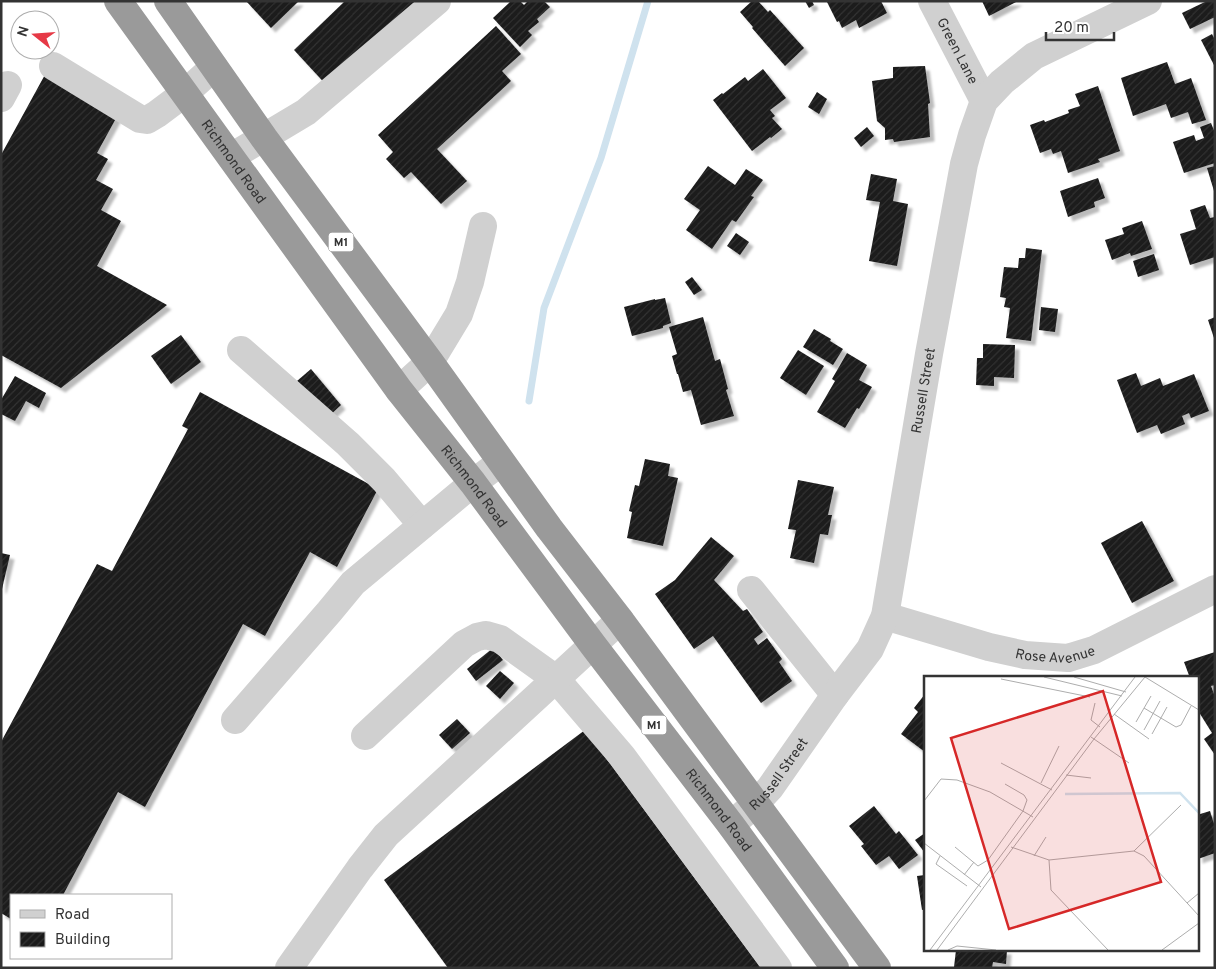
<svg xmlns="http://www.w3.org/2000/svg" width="1216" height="969" font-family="Overpass,sans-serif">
<defs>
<pattern id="building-hatch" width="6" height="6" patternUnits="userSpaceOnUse" patternTransform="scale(1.25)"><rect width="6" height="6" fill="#1a1a1a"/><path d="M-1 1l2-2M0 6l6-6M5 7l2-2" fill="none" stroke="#333"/></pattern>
<filter id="shadow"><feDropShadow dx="4.5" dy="4.5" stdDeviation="1" flood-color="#0004"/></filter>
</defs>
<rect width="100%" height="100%" fill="#fff"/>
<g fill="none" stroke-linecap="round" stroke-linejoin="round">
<path stroke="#cfe2ee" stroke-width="7" d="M529,401l15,-93 57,-150 47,-157"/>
</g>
<g fill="url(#building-hatch)" filter="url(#shadow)">
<path d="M246,1h53l-28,27z"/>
<path d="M345,1h81l-95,89 -37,-40z"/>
<path d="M511,1h9l4,4 4,-4h16l6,6 -13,12 2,3 -11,9 4,4 -12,12 -27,-29z"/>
<path d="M752,1h6l10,11 2,-2 34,38 -19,18 -33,-38 1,-1 -13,-15z"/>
<path d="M805,1h7l2,4 -5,3z"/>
<path d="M828,1h53l6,12 -28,15 -3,-8 -14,8 -3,-7 -2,1 -10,-20z"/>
<path d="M982,1h36l-29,15z"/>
<path d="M1207,1h8v16l-25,12 -8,-16z"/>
<path d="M496,26l25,28 -19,17 9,10 -74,68 30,32 -26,23 -30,-32 -7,6 -18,-19 7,-7 -15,-17z"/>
<path d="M1212,34l3,6v27l-14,-27z"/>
<path d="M1167,62l8,22 16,-6 15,42 -14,4 -4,-12 -17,6 -5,-14 -33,12 -12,-38z"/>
<path d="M925,66l5,37 -2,1 2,33 -36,5 -1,-3 -8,1v-12l-8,-7 -5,-40 21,-3v-11z"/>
<path d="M763,69l23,29 -16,12 5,6 -3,2 10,11 -11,9 -1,-1 -18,14 -39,-51 9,-7 1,1 22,-17 3,4z"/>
<path d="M47,71l73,40 -23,42 11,6 -12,21 17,9 -12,21 20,11 -24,45 70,39 -106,83 -60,-33v-200z"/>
<path d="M1098,86l22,65 -22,8 2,3 -32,11 -7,-22 -8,3 -2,-5 -11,4 -10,-28 14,-5 1,2 24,-9 -1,-3 12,-4 -5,-12z"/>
<path d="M817,92l10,7 -8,15 -11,-7z"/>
<path d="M1211,123l4,10v30l-31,10 -11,-31 21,-7 2,6 8,-3 -4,-11z"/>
<path d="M867,127l7,9 -13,11 -7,-9z"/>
<path d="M708,166l27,19 11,-16 17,11 -12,16 3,1 -18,25 -4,-2 -20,29 -26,-19 14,-20 -16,-11z"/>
<path d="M1215,166v25h-1l-7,-23z"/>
<path d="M871,174l26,5 -4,22 15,3 -11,62 -28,-5 11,-59 -14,-2z"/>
<path d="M1098,178l7,20 -11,4 1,5 -27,10 -8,-26z"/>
<path d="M1205,205l5,13 5,-1v40l-25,8 -10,-31 16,-5 -6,-19z"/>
<path d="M1142,221l10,28 -21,7 -1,-3 -18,7 -7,-20 19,-6 -2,-6z"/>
<path d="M736,233l13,9 -9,13 -13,-9z"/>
<path d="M1026,248l16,2 -11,91 -25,-3 4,-30 -6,-1 2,-9 -6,-1 4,-30 14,1 1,-10h6z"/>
<path d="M1154,254l5,16 -21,7 -5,-16z"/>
<path d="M692,277l10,13 -8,5 -9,-13z"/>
<path d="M665,298l6,25 -8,3v2l-31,8 -8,-29 31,-8v1z"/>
<path d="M1041,307l17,2 -3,23 -16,-2z"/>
<path d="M703,317l12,44 5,-2 8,30 -2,1 8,26 -33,9 -10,-35 -8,2 -5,-18h-1l-5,-18 5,-2 -8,-27z"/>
<path d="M1215,317v20l-1,1 -6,-18z"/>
<path d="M814,329l17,10 -1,2 13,8 -10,16 -30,-18z"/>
<path d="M181,335l20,27 -30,22 -20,-28z"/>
<path d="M983,344l32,1 -1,33 -20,-1v9l-18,-1 1,-27h6z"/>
<path d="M798,350l26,16 -18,29 -26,-17z"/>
<path d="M847,353l20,12 -8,15 13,7 -13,22 -2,-1 -12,20 -28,-16 18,-31 -3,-2z"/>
<path d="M311,369l30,36 -13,12 -31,-36z"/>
<path d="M1136,373l5,13 19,-8 3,8 31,-12 15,37 -18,7 -2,-5 -7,3 3,8 -24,10 -4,-9 -20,8 -20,-53z"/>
<path d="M15,376l31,17 -7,15 -13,-7 -11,20 -14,-7v-14z"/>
<path d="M200,392l178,97 -41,78 -27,-15 -45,84 -22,-12 -98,183 -27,-15 -55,103h-52v24l-10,-6v-171l96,-178 15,7 76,-142 -6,-3z"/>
<path d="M645,459l25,5 -2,12 10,2 -15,68 -36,-8 5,-26 -3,-1 6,-26 4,1z"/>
<path d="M798,480l36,7 -6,28h4l-4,20 -8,-1 -6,29 -24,-5 6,-28 -8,-1z"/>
<path d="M1142,521l32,60 -42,22 -31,-60z"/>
<path d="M711,537l23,19 -20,24 29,31 4,-2 16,23 -9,7 4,6 9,-7 15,21 -3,3 13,19 -31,22 -48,-67 -19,13 -39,-55 20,-14z"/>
<path d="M1,553l9,2 -8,34h-1z"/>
<path d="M493,648l10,12 -27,21 -9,-12z"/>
<path d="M1215,652v33l-4,1 4,11v58l-11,-16 8,-6 -15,-24v-31h-7l-6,-16z"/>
<path d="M500,671l14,12 -14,16 -14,-13z"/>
<path d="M925,694v58l-24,-18 17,-22 -4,-4z"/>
<path d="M457,719l13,14 -18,16 -13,-14z"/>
<path d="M585,730l176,238h-313l-64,-88z"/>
<path d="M874,806l22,28 3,-3 19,24 -19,14 -10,-13 -13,9 -15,-19 3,-2 -15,-18z"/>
<path d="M1210,811l5,16v26l-17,6 -1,-44z"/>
<path d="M925,833v20l-10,-13z"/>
<path d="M925,875v34l-3,1 -5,-34z"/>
<path d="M956,950h51l-1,14 -13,-2 -1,6 -38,-1z"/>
</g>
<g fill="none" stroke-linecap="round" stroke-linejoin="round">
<g stroke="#d0d0d0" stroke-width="28">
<path id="s1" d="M932,1l52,100"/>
<path d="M53,66l87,53 7,1 10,-6 28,-21 29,-26"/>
<path d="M1,98l7,-13"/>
<path d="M231,157l75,-45 131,-111"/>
<path d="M241,350l107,94 36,36 38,45"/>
<path d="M399,390l31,-28 29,-48 11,-32 13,-56"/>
<path d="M751,590l84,105"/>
<path id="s2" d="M885,616l104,31 36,8 43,3 26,-8 121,-61"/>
<path d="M235,720l94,-108 24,-29 120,-100 28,-21"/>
<path d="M365,736l99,-92 13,-7 9,-2 14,4 56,40 66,77 156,212"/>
<path id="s3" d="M731,825l24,-21 15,-16 65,-93 35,-46 15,-33 44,-262 35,-190 8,-29 12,-34 18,-19 32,-26 114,-55"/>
<path d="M289,968l71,-100 26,-33 234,-215"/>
</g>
<g stroke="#9a9a9a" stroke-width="28">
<path id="s4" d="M118,1l281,389 74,93 120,162 138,180 104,143"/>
<path d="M168,1l96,137 166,224 119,166 71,92 257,348"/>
</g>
</g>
<g text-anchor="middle" stroke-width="5" stroke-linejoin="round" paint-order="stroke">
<g fill="#fff" stroke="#707070" stroke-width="1">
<rect x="328.5" y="232.5" width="25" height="19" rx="4"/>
<rect x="641.5" y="715.5" width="25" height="19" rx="4"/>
</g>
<g font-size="12" font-weight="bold" fill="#333">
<text x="341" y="246">M1</text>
<text x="654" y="729">M1</text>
</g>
<g font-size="14" fill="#333" stroke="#fff">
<text dy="5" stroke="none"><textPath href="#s1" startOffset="56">Green Lane</textPath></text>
<text dy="5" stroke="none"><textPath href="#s4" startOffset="198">Richmond Road</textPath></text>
<text dy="5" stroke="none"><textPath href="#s3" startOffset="490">Russell Street</textPath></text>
<text dy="5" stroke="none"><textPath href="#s4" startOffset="602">Richmond Road</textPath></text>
<text dy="5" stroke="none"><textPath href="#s2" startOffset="176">Rose Avenue</textPath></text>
<text dy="5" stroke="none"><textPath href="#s3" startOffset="70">Russell Street</textPath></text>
<text dy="5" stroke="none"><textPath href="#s4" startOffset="1008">Richmond Road</textPath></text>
</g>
</g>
<g transform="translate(924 676)">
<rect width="275" height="275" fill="#fff"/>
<path fill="none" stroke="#cfe2ee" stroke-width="2.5" d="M141,118l115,-1 19,20"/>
<path fill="none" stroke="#adadad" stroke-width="1" d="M120,1l78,19M150,1l52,15M221,1l54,33M77,3l89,18M171,27l-4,17 9,7M220,32l32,19 5,-2 10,-19M190,38l35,25M212,46l15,-26M220,54l16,-29M228,58l15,-27M167,61l38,26M77,87l51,27M142,99l25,3M117,107l18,-37M0,125l17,-22 16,1 33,12 43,25M0,167l57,44M31,171l23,19 10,-6 35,-49 4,-11 -3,-5 -19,-11M87,171l38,13 85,-9 10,5 55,60M210,175l47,-46M16,180l-4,8 31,22M110,180l12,-19M125,184l2,30 57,60M40,199l10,-13M263,227l12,-10M6,274l205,-273M13,274l157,-211 51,-62M24,274l9,-4 39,4M238,274l37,-27"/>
<path fill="#d62828" fill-opacity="0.15" stroke="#d62828" stroke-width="2.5" d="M179,15l58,191 -152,47 -58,-191z"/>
<rect width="275" height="275" fill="none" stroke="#333" stroke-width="2.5"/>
</g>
<rect width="1216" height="969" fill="none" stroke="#333333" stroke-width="5"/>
<rect x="10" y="894" width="162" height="65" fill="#ffffff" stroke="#adadad"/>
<rect x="20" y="910" width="25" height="8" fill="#d0d0d0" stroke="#adadad"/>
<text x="55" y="919" font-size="15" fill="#333333">Road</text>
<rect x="20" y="932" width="25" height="15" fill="url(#building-hatch)" stroke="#adadad"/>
<text x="55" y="944" font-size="15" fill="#333333">Building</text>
<g transform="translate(35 35) rotate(287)"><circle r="24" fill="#ffffff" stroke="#adadad"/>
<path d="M0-4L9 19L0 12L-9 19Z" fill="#e63946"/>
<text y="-8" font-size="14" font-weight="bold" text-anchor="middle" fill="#333333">N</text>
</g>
<path d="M1046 32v8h68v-8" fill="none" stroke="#333333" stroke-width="2.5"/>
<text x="1054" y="32" font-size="15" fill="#333333" stroke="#ffffff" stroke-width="4" paint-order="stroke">20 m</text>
</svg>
